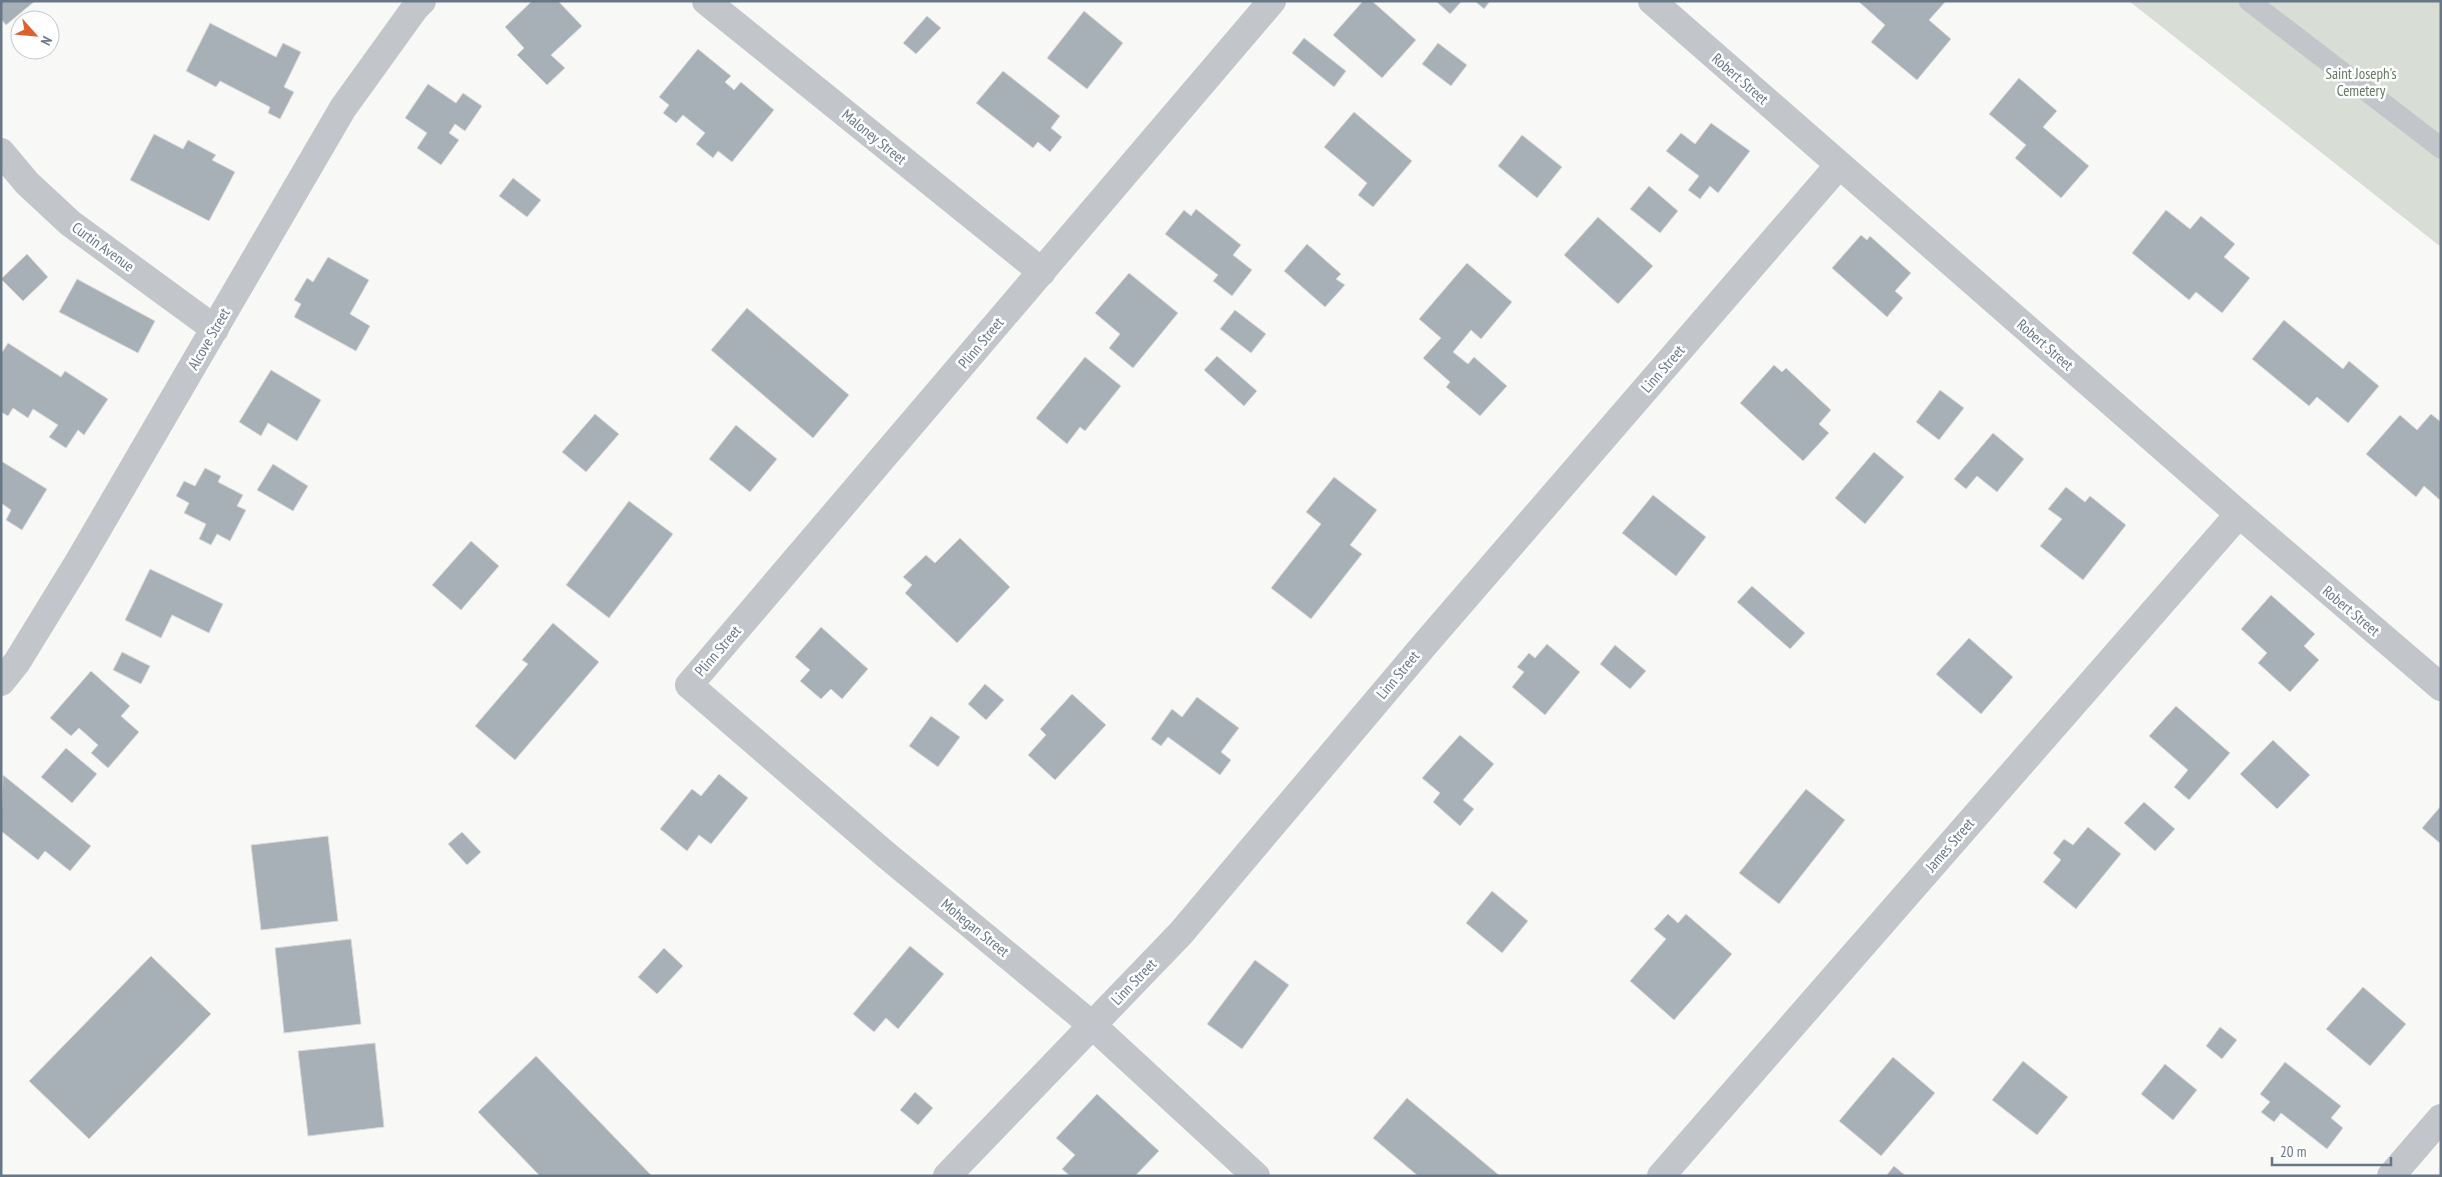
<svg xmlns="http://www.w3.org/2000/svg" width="2442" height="1177" font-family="'PT Sans Narrow',sans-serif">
<rect width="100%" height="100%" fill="#f8f8f6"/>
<path fill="#d8ddd5" d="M2129,1h312v246z"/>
<g fill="#a8b0b7" stroke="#dadad8">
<path d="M1,1h34l-29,24 -5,-6z"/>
<path d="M532,1h26l24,25 -31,29 14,13 -18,17 -30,-30 7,-7 -19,-21z"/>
<path d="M1363,1h9l44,39 -34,38 -49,-43z"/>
<path d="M1436,1h26l-12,13z"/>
<path d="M1475,1h15l-6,8z"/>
<path d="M1858,1h88l-17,19 22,19 -34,41 -46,-38 14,-17z"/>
<path d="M1084,11l39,32 -36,46 -40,-31z"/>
<path d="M927,16l14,12 -25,26 -13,-11z"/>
<path d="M210,23l66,34 7,-14 18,9 -17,35 10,5 -14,27 -12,-6 2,-6 -50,-26 -4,6 -30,-16z"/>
<path d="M1304,38l42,33 -12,16 -42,-34z"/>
<path d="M1438,43l29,22 -16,21 -29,-22z"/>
<path d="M698,49l33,27 -6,6 9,8 7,-8 33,28 -42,52 -14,-11 -5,7 -17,-14 9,-11 -22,-18 -7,8 -13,-10 6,-8 -10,-8z"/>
<path d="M1003,71l57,45 -9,12 11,9 -12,15 -12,-10 -5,6 -57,-45z"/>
<path d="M2019,78l38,33 -14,16 46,39 -28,32 -46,-40 11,-13 -37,-31z"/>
<path d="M428,84l28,19 7,-10 19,13 -17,25 -10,-7 -6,9 10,7 -18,25 -24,-17 10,-15 -22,-15z"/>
<path d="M1354,112l58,49 -39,46 -15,-12 9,-12 -43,-36z"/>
<path d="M1711,123l39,28 -32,42 -8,-7 -10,13 -12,-9 11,-14 -33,-25 15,-18 14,11z"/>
<path d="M154,134l29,15 5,-9 28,15 -4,5 23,12 -26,49 -79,-41z"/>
<path d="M1522,135l40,32 -25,31 -39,-32z"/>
<path d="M513,178l28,22 -14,17 -28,-21z"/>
<path d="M1649,186l29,25 -18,22 -30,-24z"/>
<path d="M1196,209l45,36 -8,10 19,15 -20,26 -19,-15 5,-6 -53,-41 19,-24 7,6z"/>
<path d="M2166,210l24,19 11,-13 34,28 -11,13 26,21 -28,35 -26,-21 -7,8 -57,-47z"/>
<path d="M1598,217l55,49 -35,38 -54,-49z"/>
<path d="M1861,235l6,5 3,-4 41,37 -16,18 8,7 -16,19 -55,-49z"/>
<path d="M1307,244l34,30 -5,5 9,6 -20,22 -41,-36z"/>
<path d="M27,254l21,23 -25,24 -22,-22z"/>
<path d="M328,257l41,23 -19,34 20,12 -14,25 -62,-34 7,-13 -7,-4 13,-22 6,4z"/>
<path d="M1467,263l45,39 -31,37 -10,-9 -18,22 15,12 6,-7 33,29 -27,30 -34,-29 4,-5 -27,-24 18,-20 -22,-19z"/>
<path d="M1129,273l49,40 -45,55 -24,-20 11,-14 -25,-21z"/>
<path d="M77,279l78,42 -17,32 -79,-41z"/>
<path d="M747,308l102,87 -36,43 -102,-88z"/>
<path d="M1235,310l31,24 -15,19 -31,-24z"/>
<path d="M2284,320l59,49 6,-8 30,25 -31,37 -31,-26 -8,9 -57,-47z"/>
<path d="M8,343l53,34 4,-6 43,28 -24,36 -6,-5 -12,18 -17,-11 9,-12 -25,-16 -5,9 -15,-10 -5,8 -7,-4v-58z"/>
<path d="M1217,356l40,35 -13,15 -40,-36z"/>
<path d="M1085,357l36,29 -36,45 -5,-4 -13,17 -31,-26z"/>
<path d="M1774,365l8,7 4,-4 45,42 -12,14 10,9 -26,28 -63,-58z"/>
<path d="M271,370l50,30 -24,41 -29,-18 -7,13 -22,-14z"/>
<path d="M1940,390l24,18 -25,32 -23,-18z"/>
<path d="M595,414l24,20 -33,38 -24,-20z"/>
<path d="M2431,414l10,8v79l-17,-15 -8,11 -50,-43 34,-39 17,15z"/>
<path d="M736,425l41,34 -27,33 -41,-33z"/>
<path d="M1993,433l31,26 -27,33 -20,-16 -11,13 -12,-10z"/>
<path d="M1874,452l30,25 -39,47 -30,-26z"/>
<path d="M1,461l46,28 -25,41 -16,-10 5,-10 -10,-7z"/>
<path d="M273,464l35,22 -15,25 -36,-21z"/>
<path d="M205,468l16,8 -3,6 25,13 -6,11 9,4 -16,31 -13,-7 -6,11 -12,-6 7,-15 -22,-11 5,-10 -13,-7 8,-15 11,5z"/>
<path d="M1334,477l43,33 -27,35 12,9 -51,65 -40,-31 50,-64 -15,-12z"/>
<path d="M2066,487l19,15 5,-6 36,29 -43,55 -43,-34 22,-27 -14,-10z"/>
<path d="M1653,495l53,42 -30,39 -54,-43z"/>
<path d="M629,501l44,33 -64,84 -43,-33z"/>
<path d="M960,538l50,49 -53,56 -52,-50 7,-8 -9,-8 23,-22 9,8z"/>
<path d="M471,541l28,25 -38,44 -29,-25z"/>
<path d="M150,569l73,35 -14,29 -37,-18 -11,23 -36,-18z"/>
<path d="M1752,586l53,47 -15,16 -53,-47z"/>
<path d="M2271,595l44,39 -11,12 15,14 -29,32 -32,-29 9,-10 -26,-24z"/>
<path d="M553,623l46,39 -84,98 -40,-34 53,-62 -6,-4z"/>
<path d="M821,627l47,42 -26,30 -11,-10 -10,10 -21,-18 10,-11 -15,-13z"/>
<path d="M1969,638l44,39 -32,37 -45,-40z"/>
<path d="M1547,644l33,28 -35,43 -33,-28 12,-15 -7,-5 12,-14 6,5z"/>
<path d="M1615,645l31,26 -16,18 -30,-25z"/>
<path d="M122,652l28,14 -9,18 -28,-14z"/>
<path d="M91,671l39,35 -9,10 18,16 -31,36 -17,-15 7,-8 -19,-17 -8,8 -21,-18z"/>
<path d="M985,684l19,16 -18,20 -18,-16z"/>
<path d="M1072,694l34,31 -51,55 -27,-25 18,-20 -6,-6z"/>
<path d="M1197,697l42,31 -18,24 10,8 -11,15 -52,-38 -7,9 -10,-7 21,-30 10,8z"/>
<path d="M2176,706l54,47 -41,47 -15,-13 14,-17 -39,-34z"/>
<path d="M931,716l29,21 -22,30 -29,-21z"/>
<path d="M1460,735l34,29 -31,36 11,9 -14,17 -27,-24 7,-9 -18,-15z"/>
<path d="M2273,740l37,35 -33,34 -37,-35z"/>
<path d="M66,748l31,26 -25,29 -31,-26z"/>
<path d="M719,774l29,24 -37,46 -12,-9 -12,16 -27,-22 32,-40 9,7z"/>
<path d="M3,775l88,71 -21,25 -25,-20 -7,9 -37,-29z"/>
<path d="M1806,789l39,31 -66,84 -40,-31z"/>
<path d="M2144,802l31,27 -20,22 -31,-28z"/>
<path d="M2441,806v38l-19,-16z"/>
<path d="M2088,827l33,27 -45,55 -33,-27 18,-22 -8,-7 11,-14 9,6z"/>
<path d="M462,832l19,20 -14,13 -19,-21z"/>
<path d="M328,836l10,85 -77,9 -10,-85z"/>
<path d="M1492,891l36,30 -26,32 -36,-30z"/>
<path d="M1668,914l10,9 8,-9 46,40 -58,66 -44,-39 36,-42 -12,-10z"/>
<path d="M351,939l10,85 -77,9 -9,-85z"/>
<path d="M910,946l34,28 -46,55 -12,-11 -12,14 -21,-18z"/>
<path d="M664,948l19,18 -26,28 -19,-17z"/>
<path d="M151,956l60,58 -122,125 -60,-58z"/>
<path d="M1255,960l34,25 -47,64 -35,-25z"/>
<path d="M2363,987l43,37 -36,42 -44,-37z"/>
<path d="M2220,1027l17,13 -15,19 -16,-13z"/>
<path d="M375,1043l9,84 -76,9 -10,-85z"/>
<path d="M536,1056l116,120h-112l-62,-64z"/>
<path d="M1893,1057l42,36 -54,63 -42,-35z"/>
<path d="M2023,1061l45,36 -31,38 -45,-35z"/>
<path d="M2285,1062l56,44 -10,12 12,10 -16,21 -46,-36 -7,9 -13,-10 9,-10 -10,-8z"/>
<path d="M2165,1064l32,26 -24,30 -32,-26z"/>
<path d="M915,1092l18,16 -15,17 -18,-15z"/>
<path d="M1097,1094l62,57 -24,25h-65l-8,-7 13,-14 -19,-17z"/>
<path d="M1407,1098l93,78h-82l-45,-38z"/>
<path d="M1894,1166l12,10h-20z"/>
</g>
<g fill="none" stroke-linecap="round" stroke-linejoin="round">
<path stroke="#c2c5c9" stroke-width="21" d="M2249,1l192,147"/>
<g stroke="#c2c5c9" stroke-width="28">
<path d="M706,1l336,271"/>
<path d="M1652,1l587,513 202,173"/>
<path d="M1,152l26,31 43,40 145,106"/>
<path d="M1,682l16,-20 62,-101 264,-453 72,-100 7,-7"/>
<path d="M947,1176l234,-243 245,-290 413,-478"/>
<path d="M1256,1176l-164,-151 -207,-171 -196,-169 583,-684"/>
<path d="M1661,1176l578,-662"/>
<path d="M2391,1176l50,-58"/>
</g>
</g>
<g text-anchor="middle" stroke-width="5" stroke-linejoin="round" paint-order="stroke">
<g font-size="15" fill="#667863" stroke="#fff">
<text x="2361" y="79">Saint Joseph's<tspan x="2361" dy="17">Cemetery</tspan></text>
</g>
<g font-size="15" fill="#687786" stroke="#fff">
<text transform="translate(1740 79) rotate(41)" y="5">Robert Street</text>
<text transform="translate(874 137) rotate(39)" y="5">Maloney Street</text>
<text transform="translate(103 247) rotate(36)" y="5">Curtin Avenue</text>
<text transform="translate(209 339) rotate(-60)" y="5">Alcove Street</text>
<text transform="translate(981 343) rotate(-50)" y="5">Plinn Street</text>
<text transform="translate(2045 345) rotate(41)" y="5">Robert Street</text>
<text transform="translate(1663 369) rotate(-49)" y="5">Linn Street</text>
<text transform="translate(2351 611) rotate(40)" y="5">Robert Street</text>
<text transform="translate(718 651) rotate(-49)" y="5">Plinn Street</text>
<text transform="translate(1398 675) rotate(-50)" y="5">Linn Street</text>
<text transform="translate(1950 845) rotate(-49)" y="5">James Street</text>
<text transform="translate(975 928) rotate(39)" y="5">Mohegan Street</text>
<text transform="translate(1134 982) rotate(-46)" y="5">Linn Street</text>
</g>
</g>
<rect width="2442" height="1177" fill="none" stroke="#687786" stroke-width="5"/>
<g transform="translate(35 35) rotate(117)"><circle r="24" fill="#ffffff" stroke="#c3c9cf"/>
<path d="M0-4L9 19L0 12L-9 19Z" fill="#df5f2f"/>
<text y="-8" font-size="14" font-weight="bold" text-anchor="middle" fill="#687786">N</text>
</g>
<path d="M2272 1157v8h119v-8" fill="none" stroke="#687786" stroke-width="2.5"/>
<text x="2280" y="1157" font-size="15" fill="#687786" stroke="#ffffff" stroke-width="4" paint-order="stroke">20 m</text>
</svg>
